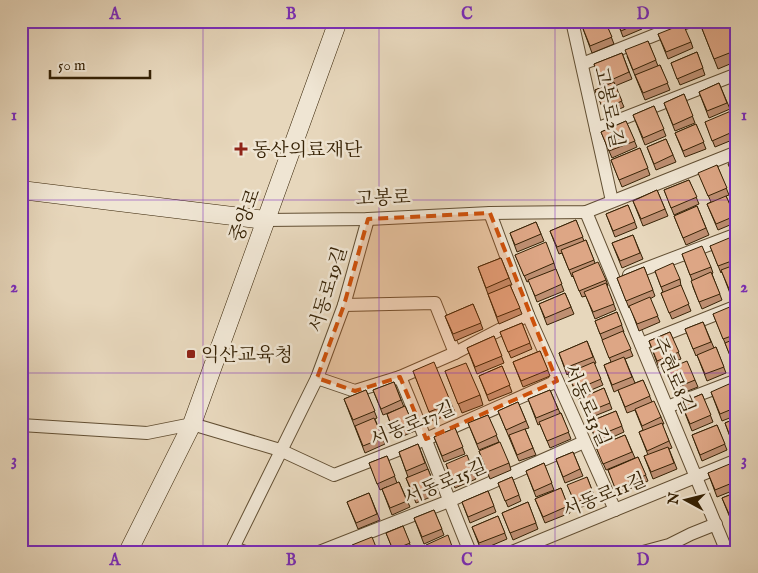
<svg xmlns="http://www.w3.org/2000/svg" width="758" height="573" font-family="'IM FELL English','Noto Serif KR',serif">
<rect width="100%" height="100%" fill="#e7d7bc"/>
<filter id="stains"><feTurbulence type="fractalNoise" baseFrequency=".004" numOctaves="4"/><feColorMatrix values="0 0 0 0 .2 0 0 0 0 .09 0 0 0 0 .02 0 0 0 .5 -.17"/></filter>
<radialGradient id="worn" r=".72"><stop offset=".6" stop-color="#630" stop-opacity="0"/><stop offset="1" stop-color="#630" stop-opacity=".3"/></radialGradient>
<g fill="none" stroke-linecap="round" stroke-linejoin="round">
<defs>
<g id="street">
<path d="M572,21l40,180"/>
<path d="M582,64l108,-43"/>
<path d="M596,129l141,-55"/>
<path d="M586,212l141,340"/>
<path d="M490,213l38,102 87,195"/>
<path d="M265,220l103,-1 122,-6 96,-1 151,-60"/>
<path d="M629,275l108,-41"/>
<path d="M344,305l91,-2 20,50"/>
<path d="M641,344l96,-38"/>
<path d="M400,377c25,58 46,117 70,175"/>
<path d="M317,378l38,13 45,-14 55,-24 73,-38"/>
<path d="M667,407l70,-27"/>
<path d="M21,425l126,8 45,-9 88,26 54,25 92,-36 131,-58"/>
<path d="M233,548l12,4"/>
<path d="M231,552l86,-174 27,-73 24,-86"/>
<path d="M319,552l130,-51 135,-59"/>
<path d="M512,552l225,-92"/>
<path d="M643,552l26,-7 22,-11 25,-10"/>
</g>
<g id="secondary">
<path d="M21,190l244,30"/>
<path d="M128,552l64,-128 146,-403"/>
</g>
</defs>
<use href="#street" stroke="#624f33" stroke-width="14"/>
<use href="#secondary" stroke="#362205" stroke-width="19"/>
<use href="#street" stroke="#efe5d3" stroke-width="12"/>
<use href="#secondary" stroke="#efe5d3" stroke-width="18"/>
</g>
<g fill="#be8f72" stroke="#362205">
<path d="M605,21l9,23 -22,9 -10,-27z"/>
<path d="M617,21h22l3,8 -19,8z"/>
<path d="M655,21h12l-10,4z"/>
<path d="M699,21l38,26v14l-19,8z"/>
<path d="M658,34l33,8 2,6 -25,11z"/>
<path d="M648,41l10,25 2,-1 10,25 -25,10 -18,-44z"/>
<path d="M697,52l8,23 -25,10 -9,-22z"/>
<path d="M622,53l10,26 -17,7 9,21 -18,8 -11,-25 8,-3 -9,-23z"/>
<path d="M719,83l11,26 -21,9 -10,-26z"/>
<path d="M684,94l11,29 -20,8 -11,-28z"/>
<path d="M654,106l12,30 -21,9 -12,-30z"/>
<path d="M626,121l11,26 -25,11 -11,-26z"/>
<path d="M705,122l32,3v13l-22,9z"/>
<path d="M696,124l10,25 -21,8 -10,-24z"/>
<path d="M666,139l10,23 -20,8 -9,-23z"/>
<path d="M640,148l10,27 -28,12 -11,-27z"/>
<path d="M717,165l12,30 -3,1 11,25v1l-19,8 -11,-26 4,-2 -10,-23z"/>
<path d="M689,180l10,24 -25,11 -10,-25z"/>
<path d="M657,190l11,26 -25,10 -10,-25z"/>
<path d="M628,205l9,23 -22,9 -9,-23z"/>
<path d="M697,206l12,29 -23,10 -12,-29z"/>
<path d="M576,220l8,21 2,-1 9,23 11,17 2,6 -1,1 9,23 -21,9 -9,-23 -4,1 -9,-21 -1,1 -10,-24 -3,1 -9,-23z"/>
<path d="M536,222l8,19 -27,11 -7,-19z"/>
<path d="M633,235l10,24 -21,9 -10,-25z"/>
<path d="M737,242v51l-6,3 -9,-24 -1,1 -11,-27z"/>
<path d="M682,254l29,13 2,6 -1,1 10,26 -20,9 -9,-22 -1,-7z"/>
<path d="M515,255l39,8 2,7 8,21 -27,11 -8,-21 -2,1z"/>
<path d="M501,258l11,27h-2l12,29 -23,10 -21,-57z"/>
<path d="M644,267l11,29 -5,3 10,23 -21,9 -9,-24 -1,1 -12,-30z"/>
<path d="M655,271l25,8 1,7 10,25 -19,8 -11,-26 2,-1z"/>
<path d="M565,293l9,21 -27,11 -8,-21z"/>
<path d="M473,304l10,25 -28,12 -10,-25z"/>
<path d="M617,312l7,20h-1l10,24 -8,3 10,24 8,-3 9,22 9,15 3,7h-2l10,24 -3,1 8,20 -24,10 -9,-23 4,-1 -9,-23 4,-2 -8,-20 -8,3 -9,-23 -4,2 -10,-27 7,-3 -16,-41z"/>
<path d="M713,314l24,4v49h-2z"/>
<path d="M703,322l11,26 2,-1 10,26 -19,8 -10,-26 -1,1 -11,-27z"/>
<path d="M522,323l10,26 -21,9 -11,-26z"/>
<path d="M670,332l11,27 -22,9 -10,-27z"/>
<path d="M494,336l10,27 -27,11 -10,-26z"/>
<path d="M587,341l9,22 -2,1 9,21 -26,11 -9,-22 -1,1 -8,-22z"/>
<path d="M540,351l10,25 -27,11 -10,-25z"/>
<path d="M502,366l10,26 -23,9 -10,-25z"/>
<path d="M665,370l30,10 3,7 -23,9z"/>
<path d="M413,371l38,32 4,9 -22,9z"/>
<path d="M445,371l35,24 3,10 -21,8z"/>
<path d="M394,382l10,25 -21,8 -10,-25z"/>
<path d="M604,388l8,21 -25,10 -8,-20z"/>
<path d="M366,390l11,28 -2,1 10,25 -20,9 -21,-54z"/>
<path d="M550,390l10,23h1l10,26 -21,9 -10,-24 -2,1 -10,-26z"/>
<path d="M711,392l26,10v13l-15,6z"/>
<path d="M702,394l11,28 -21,9 -11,-28z"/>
<path d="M518,402l11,26 -4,1 11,26 -17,6 -21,-50z"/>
<path d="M405,406l10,25 -19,8 -9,-25z"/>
<path d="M616,411l8,21 -27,12 -8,-22z"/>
<path d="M488,415l11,27 -20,8 -11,-27z"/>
<path d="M737,418v29l-3,1 -9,-25z"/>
<path d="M717,425l10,25 -25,11 -10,-26z"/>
<path d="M455,428l10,26 -21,8 -10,-25z"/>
<path d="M625,435l10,23 -29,12 -10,-23z"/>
<path d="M418,444l20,50 -22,9 -10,-25 2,-1 -9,-25z"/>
<path d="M479,451l30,12 2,7 -21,9z"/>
<path d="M573,452l10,24 -18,7 -9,-24z"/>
<path d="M387,456l10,27 2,-1 11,25 -18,8 -10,-26 5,-2 -7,3 -11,-27z"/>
<path d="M638,457l10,24 -30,13 -10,-24z"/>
<path d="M544,463l10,27 -18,7 -10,-26z"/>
<path d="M446,464l28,9 2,6 -21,9z"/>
<path d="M708,473l29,2v14l-20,8z"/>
<path d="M512,477l9,24 -13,6 -10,-24z"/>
<path d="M587,477l9,24 -19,8 -7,-18z"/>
<path d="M561,488l9,25 -25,10 -10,-24z"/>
<path d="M488,491l8,21 -26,11 -8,-21z"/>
<path d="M737,492v43l-15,-37z"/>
<path d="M369,493l11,27 -22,9 -11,-27z"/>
<path d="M528,502l10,27 -25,11 -11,-27z"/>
<path d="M434,510l10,25 -20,9 -10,-26z"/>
<path d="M498,516l9,23 -26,11 -9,-23z"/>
<path d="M403,526l9,24 -4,2h-14l-8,-19z"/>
</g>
<g fill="#dda685" stroke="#362205">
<path d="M593,21h12l7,16 -22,9 -8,-20z"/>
<path d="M617,21h22v2l-18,8z"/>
<path d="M699,21h27l11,26v3l-23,9z"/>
<path d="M683,24l8,18 -25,10 -8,-18z"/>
<path d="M648,41l8,19 -23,10 -8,-20z"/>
<path d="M697,52l6,16 -26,11 -6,-16z"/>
<path d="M622,53l7,19 -27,12 -8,-20z"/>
<path d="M660,65l8,18 -25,10 -8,-18z"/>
<path d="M737,75v20l-7,-17z"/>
<path d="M614,82l8,19 -19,8 -8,-19z"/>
<path d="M719,83l8,20 -20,8 -8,-19z"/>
<path d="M684,94l9,22 -20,9 -9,-22z"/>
<path d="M654,106l10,23 -21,9 -10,-23z"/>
<path d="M731,111l6,14v5l-25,11 -7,-19z"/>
<path d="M626,121l9,20 -26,10 -8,-19z"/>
<path d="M696,124l8,18 -21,9 -8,-18z"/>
<path d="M666,139l7,16 -19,9 -7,-17z"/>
<path d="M640,148l8,20 -29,12 -8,-20z"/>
<path d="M737,160v22h-1l-8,-18z"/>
<path d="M717,165l10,23 -19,8 -10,-23z"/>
<path d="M689,180l8,17 -26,11 -7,-18z"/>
<path d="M657,190l8,19 -24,10 -8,-18z"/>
<path d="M726,196l9,20 -19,8 -9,-20z"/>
<path d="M628,205l7,17 -22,9 -7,-17z"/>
<path d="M697,206l9,22 -23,10 -9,-22z"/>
<path d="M576,220l7,17 -26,10 -7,-16z"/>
<path d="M536,222l5,12 -26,11 -5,-12z"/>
<path d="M633,235l7,18 -20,8 -8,-18z"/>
<path d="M734,236l3,6v17l-19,7 -8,-20z"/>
<path d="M586,240l8,20 -25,10 -8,-20z"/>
<path d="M546,242l8,21 -30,13 -9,-21z"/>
<path d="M702,246l9,21 -21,8 -8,-21z"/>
<path d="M501,258l8,20 -23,10 -8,-21z"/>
<path d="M598,262l8,18 -27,11 -7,-18z"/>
<path d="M673,263l7,16 -19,8 -6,-16z"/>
<path d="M737,264v22l-8,3 -8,-19z"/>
<path d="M644,267l9,23 -27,11 -9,-23z"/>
<path d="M556,269l6,15 -27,12 -7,-16z"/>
<path d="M711,272l9,22 -21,8 -8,-21z"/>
<path d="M606,283l8,21 -21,8 -9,-20z"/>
<path d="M510,285l10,23 -23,9 -9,-23z"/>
<path d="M681,285l8,19 -20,9 -8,-20z"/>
<path d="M565,293l6,14 -26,11 -6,-14z"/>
<path d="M650,297l8,19 -21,8 -8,-18z"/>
<path d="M473,304l8,19 -28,11 -8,-18z"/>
<path d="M732,306l5,12v16l-14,5 -10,-25z"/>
<path d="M617,312l5,13 -22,9 -5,-13z"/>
<path d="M703,322l8,20 -18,7 -8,-20z"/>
<path d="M522,323l8,20 -22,9 -8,-20z"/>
<path d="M623,331l8,18 -22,9 -7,-18z"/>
<path d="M670,332l9,20 -22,9 -8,-20z"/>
<path d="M494,336l8,20 -27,11 -8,-19z"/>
<path d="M737,338v21l-5,2 -7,-18z"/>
<path d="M587,341l6,16 -28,11 -6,-15z"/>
<path d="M716,347l8,20 -19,7 -8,-19z"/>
<path d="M540,351l8,19 -27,11 -8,-19z"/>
<path d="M624,357l8,20 -20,8 -8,-20z"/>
<path d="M687,361l8,19 -22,9 -8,-19z"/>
<path d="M434,362l17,41 -22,9 -16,-41z"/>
<path d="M594,362l7,17 -26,11 -7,-17z"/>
<path d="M466,363l14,32 -22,9 -13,-33z"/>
<path d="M502,366l8,19 -23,10 -8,-19z"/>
<path d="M643,380l7,16 -25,11 -7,-17z"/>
<path d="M394,382l7,18 -20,9 -8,-19z"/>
<path d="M729,384l8,18v5l-17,7 -9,-22z"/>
<path d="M604,388l6,15 -25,10 -6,-14z"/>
<path d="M366,390l9,21 -22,9 -9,-21z"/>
<path d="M550,390l8,19 -22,9 -8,-19z"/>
<path d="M702,394l9,21 -21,9 -9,-21z"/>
<path d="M654,401l7,16 -19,9 -7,-17z"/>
<path d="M518,402l8,19 -20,9 -8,-19z"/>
<path d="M405,406l8,18 -19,8 -7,-18z"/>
<path d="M616,411l6,15 -27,11 -6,-15z"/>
<path d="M561,413l8,19 -22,9 -8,-19z"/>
<path d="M488,415l9,20 -20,9 -9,-21z"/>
<path d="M374,418l9,20 -20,8 -8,-20z"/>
<path d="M737,418v21l-5,2 -7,-18z"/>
<path d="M662,423l7,18 -22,10 -8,-19z"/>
<path d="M717,425l8,19 -25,11 -8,-20z"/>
<path d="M455,428l8,19 -21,9 -8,-19z"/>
<path d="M525,429l8,19 -16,7 -8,-20z"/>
<path d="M625,435l7,17 -29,12 -7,-17z"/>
<path d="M500,442l9,21 -22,9 -8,-21z"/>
<path d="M418,444l7,19 -19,8 -7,-19z"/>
<path d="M668,447l6,16 -23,9 -7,-16z"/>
<path d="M573,452l7,17 -17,8 -7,-18z"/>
<path d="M467,455l7,18 -21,9 -7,-18z"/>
<path d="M387,456l8,20 -18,8 -8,-21z"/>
<path d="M638,457l8,18 -31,13 -7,-18z"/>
<path d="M544,463l8,20 -18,8 -8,-20z"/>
<path d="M732,463l5,12v6l-22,9 -7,-17z"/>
<path d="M428,469l7,18 -21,9 -8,-18z"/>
<path d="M512,477l7,18 -14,6 -7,-18z"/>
<path d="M587,477l7,18 -19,8 -8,-18z"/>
<path d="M399,482l8,19 -17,7 -8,-19z"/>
<path d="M561,488l7,18 -25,11 -8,-18z"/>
<path d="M488,491l6,15 -26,11 -6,-15z"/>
<path d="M737,492v19l-8,3 -7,-16z"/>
<path d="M369,493l8,21 -21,9 -9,-21z"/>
<path d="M528,502l8,21 -26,10 -8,-20z"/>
<path d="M434,510l8,19 -20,8 -8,-19z"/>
<path d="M498,516l7,17 -26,10 -7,-16z"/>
<path d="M737,516v18l-6,-15z"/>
<path d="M403,526l7,17 -17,7 -7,-17z"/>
<path d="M448,535l6,17h-25l-3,-7z"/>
<path d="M372,537l6,15h-24l-2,-7z"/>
<path d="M417,549l1,3h-7z"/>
</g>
<path fill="#cd510b" fill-opacity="0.2" stroke="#cd510b" stroke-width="4" stroke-dasharray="10 6" stroke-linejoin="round" d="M490,213l67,168 -131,58 -26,-62 -45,14 -38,-13 27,-73 24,-86z"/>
<path fill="none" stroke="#7b2cbf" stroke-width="1" stroke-opacity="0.55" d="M203,21v531M379,21v531M555,21v531M21,200h716M21,373h716"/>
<g fill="#8f2418" stroke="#efe5d3" stroke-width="2">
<path d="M238.5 141.5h5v5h5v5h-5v5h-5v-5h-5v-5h5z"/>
<rect x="186" y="349" width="10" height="10" rx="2.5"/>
</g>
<g text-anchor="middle" stroke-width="5" stroke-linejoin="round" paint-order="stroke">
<g font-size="19" fill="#362205" stroke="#efe5d3">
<text transform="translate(610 107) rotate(78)" y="7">고봉로2길</text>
<text transform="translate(383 197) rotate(-2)" y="7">고봉로</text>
<text transform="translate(244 215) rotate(-70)" y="7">중앙로</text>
<text transform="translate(327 289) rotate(-73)" y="7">서동로19길</text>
<text transform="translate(674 375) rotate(67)" y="7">주현로8길</text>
<text transform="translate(588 405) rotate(66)" y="7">서동로13길</text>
<text transform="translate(412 423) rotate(-22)" y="7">서동로17길</text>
<text transform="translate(445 481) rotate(-23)" y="7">서동로15길</text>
<text transform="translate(604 494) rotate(-22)" y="7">서동로11길</text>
</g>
<g font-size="19" fill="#362205" stroke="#efe5d3" text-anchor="start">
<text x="252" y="156">동산의료재단</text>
<text x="201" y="361">익산교육청</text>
</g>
</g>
<rect width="758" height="573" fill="none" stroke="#e7d7bc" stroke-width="55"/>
<g transform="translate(686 500) rotate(277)" stroke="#efe5d3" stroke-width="4" paint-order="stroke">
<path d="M0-4L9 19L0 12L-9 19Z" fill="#362205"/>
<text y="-8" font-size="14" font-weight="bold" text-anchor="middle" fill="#362205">N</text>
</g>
<path d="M50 70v8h100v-8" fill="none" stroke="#362205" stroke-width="2.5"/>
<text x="58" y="70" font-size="15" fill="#362205" stroke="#efe5d3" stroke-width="4" paint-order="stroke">50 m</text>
<rect x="28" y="28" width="702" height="518" fill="none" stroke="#7b2cbf" stroke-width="2"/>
<g font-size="16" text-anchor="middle" font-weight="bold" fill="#7b2cbf">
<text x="115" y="19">A</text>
<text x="291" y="19">B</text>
<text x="467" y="19">C</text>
<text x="643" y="19">D</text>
<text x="14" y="120">1</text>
<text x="744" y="120">1</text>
<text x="14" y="292">2</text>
<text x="744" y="292">2</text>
<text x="14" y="465">3</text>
<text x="744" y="465">3</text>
<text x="115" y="565">A</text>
<text x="291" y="565">B</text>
<text x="467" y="565">C</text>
<text x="643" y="565">D</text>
</g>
<rect width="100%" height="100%" filter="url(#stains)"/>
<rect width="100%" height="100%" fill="url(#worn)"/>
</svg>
